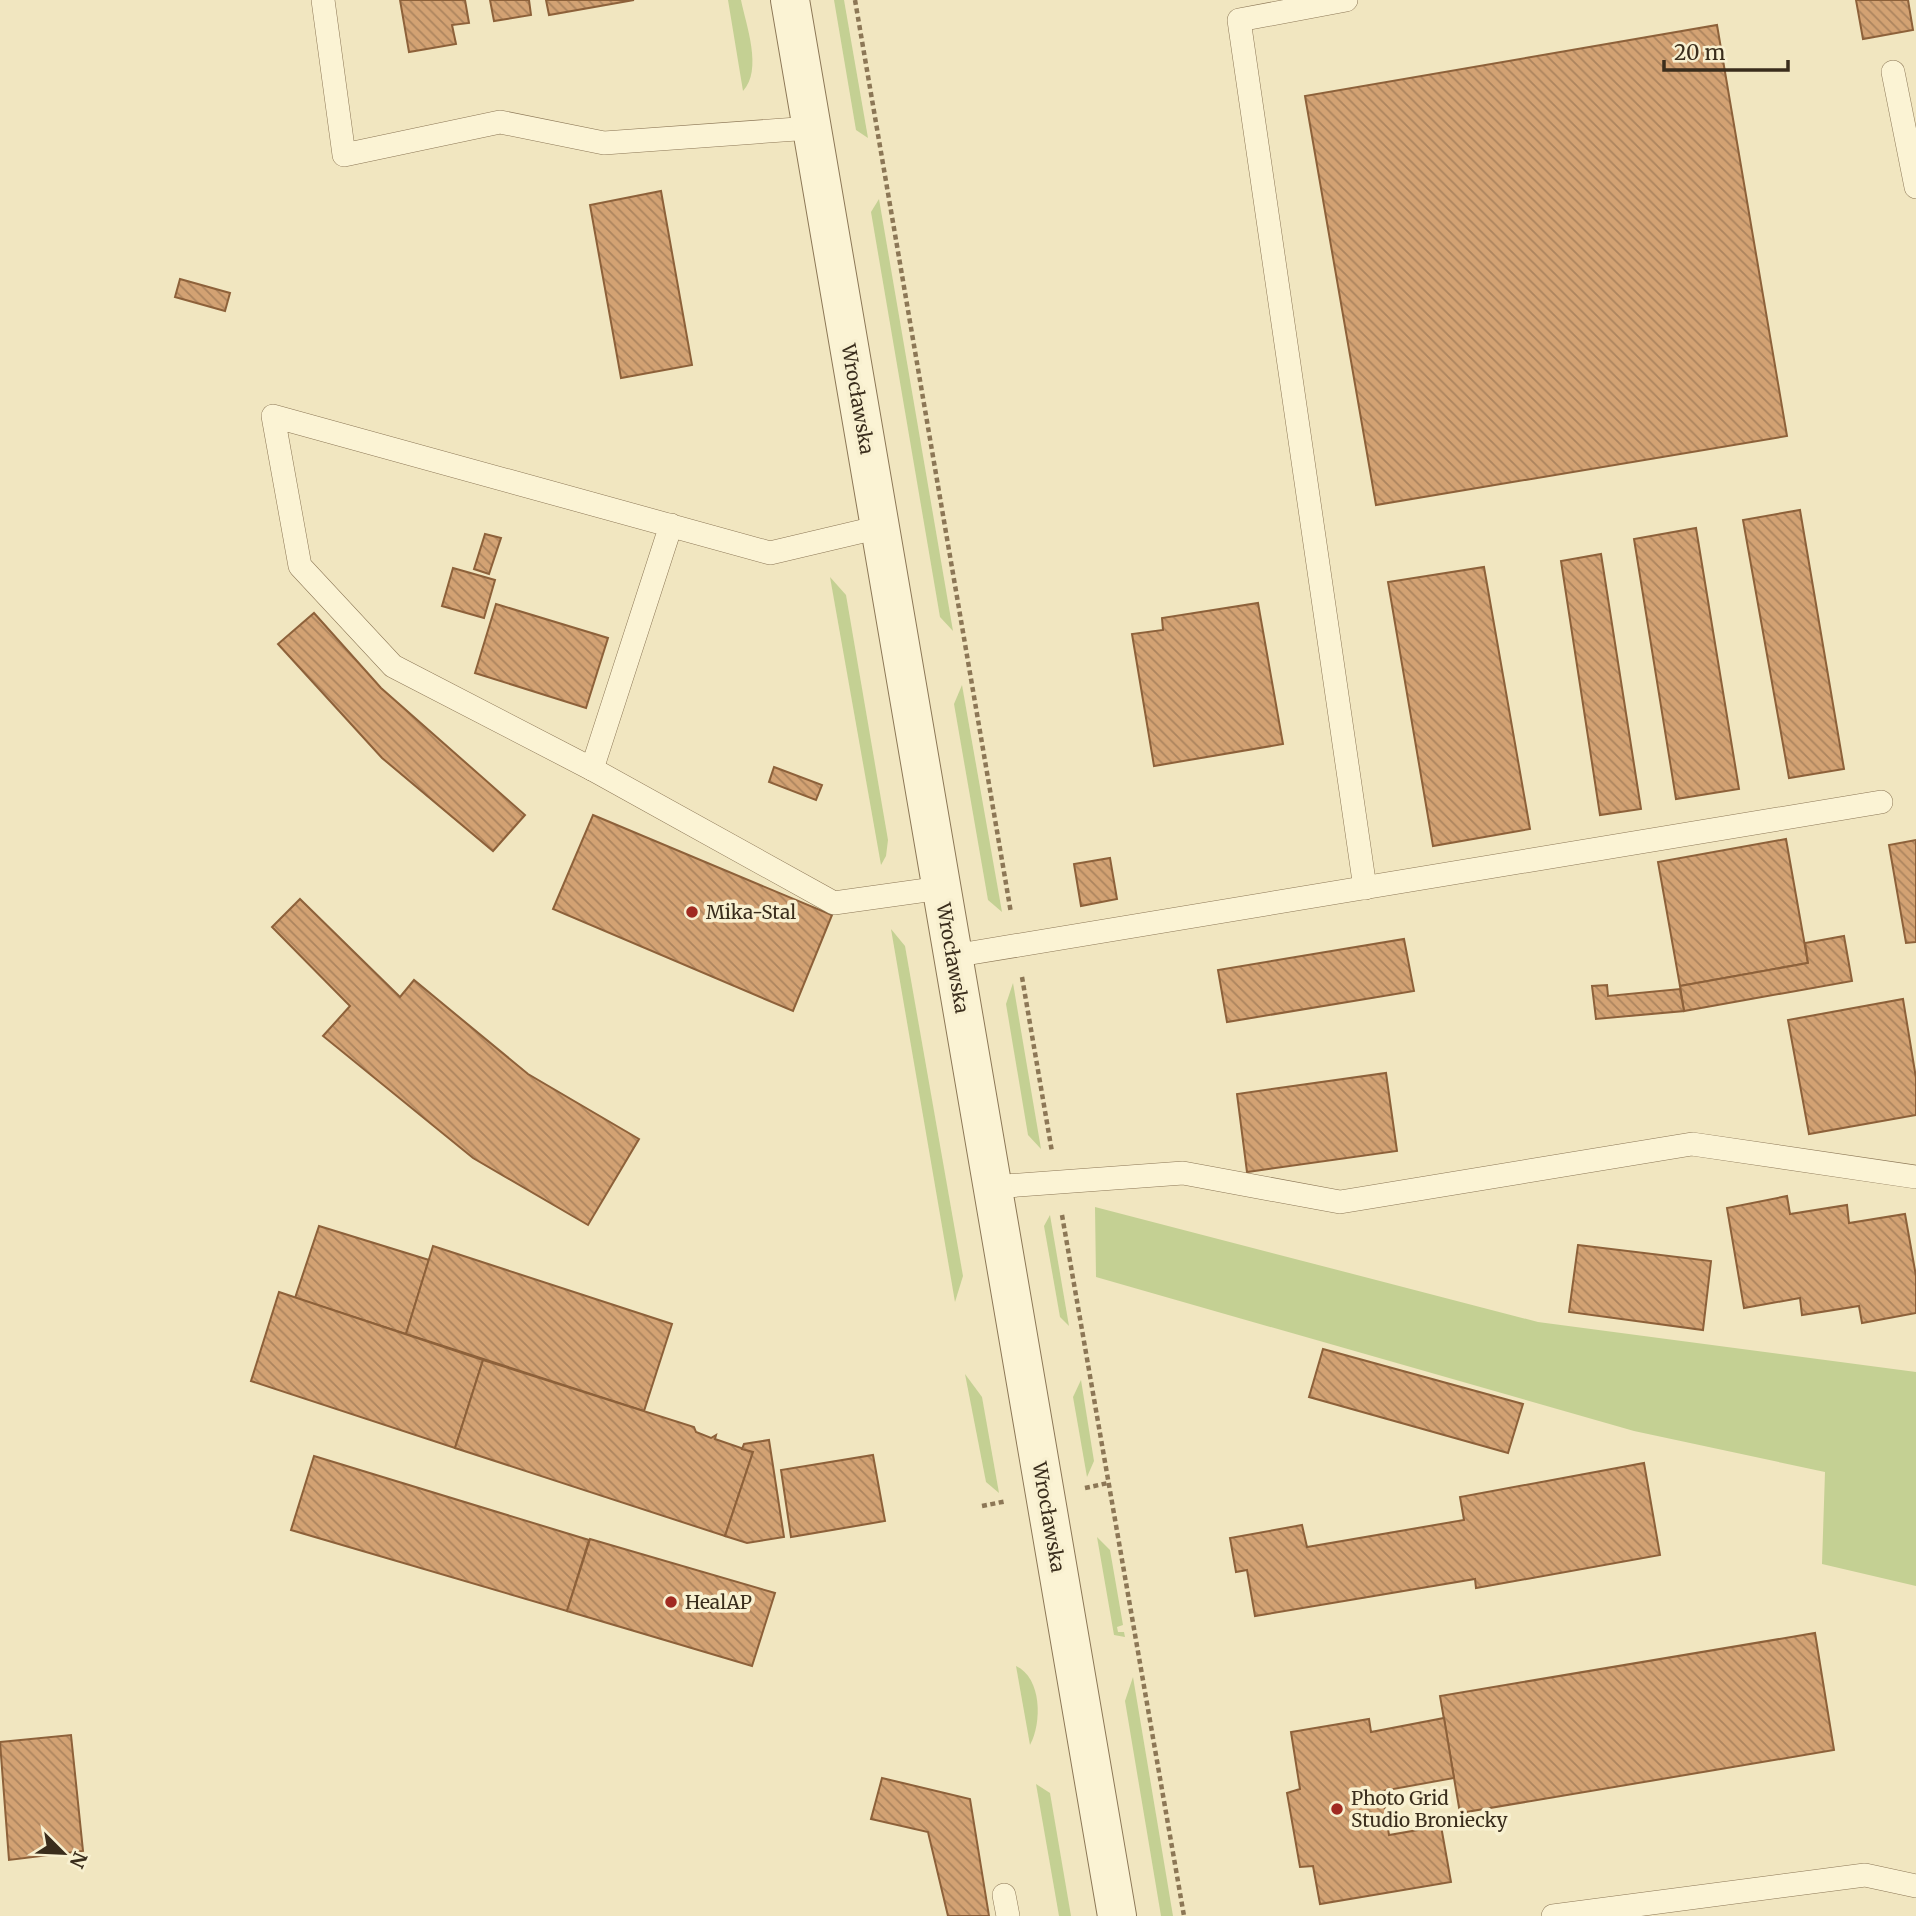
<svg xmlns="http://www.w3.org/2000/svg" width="1916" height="1916" font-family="Merriweather,serif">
<defs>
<pattern id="building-back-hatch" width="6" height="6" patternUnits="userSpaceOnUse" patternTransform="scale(1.75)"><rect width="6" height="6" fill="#d3a273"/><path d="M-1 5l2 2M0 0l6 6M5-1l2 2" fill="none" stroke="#ac845e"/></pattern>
</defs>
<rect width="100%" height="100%" fill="#f1e6c0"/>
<g fill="#c4d093">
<path d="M728,0h13c5,25 22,70 2,91z"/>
<path d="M834,0h10l24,138 -12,-8z"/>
<path d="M879,199l74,432 -13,-14 -69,-405z"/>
<path d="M830,577l16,18 42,245 -2,16 -5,9z"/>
<path d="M962,685l40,227 -14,-12 -34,-196z"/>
<path d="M891,929l14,17 58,330 -8,26z"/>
<path d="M1013,983l28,166 -13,-14 -22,-131z"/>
<path d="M1095,1207l443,115 378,50v214l-94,-22 3,-92 -191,-41 -538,-154z"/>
<path d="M1050,1215l19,111 -9,-9 -16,-91z"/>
<path d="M965,1374l17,23 17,96 -13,-11z"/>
<path d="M1081,1380l13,81 -7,16 -14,-80z"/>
<path d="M1097,1537l13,13 13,75 -6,2 1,5h6l1,5 -11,-2z"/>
<path d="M1016,1666c26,12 26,57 14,79z"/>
<path d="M1133,1677l40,239h-12l-36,-215z"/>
<path d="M1036,1784l14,9 21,123h-12z"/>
</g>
<g fill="url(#building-back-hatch)" stroke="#8d613a" stroke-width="2">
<path d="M400,0h65l4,23 -17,2 4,19 -47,8z"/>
<path d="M490,0h39l2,15 -37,6z"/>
<path d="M546,0h88l-85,15z"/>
<path d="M1856,0h52l5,30 -50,9z"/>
<path d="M1717,25l70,411 -411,69 -71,-409z"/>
<path d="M661,191l31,174 -71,13 -31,-173z"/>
<path d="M180,279l50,14 -5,18 -50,-14z"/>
<path d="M1800,510l44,259 -55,9 -46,-258z"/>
<path d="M1696,528l43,261 -63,10 -42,-260z"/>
<path d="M485,534l16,4 -12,36 -15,-5z"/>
<path d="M1601,554l40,255 -41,6 -39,-254z"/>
<path d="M1484,567l46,262 -97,17 -45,-264z"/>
<path d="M453,568l42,12 -11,38 -42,-12z"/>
<path d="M1258,603l25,141 -129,22 -22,-132 31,-4 -1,-12z"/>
<path d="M496,604l112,34 -22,70 -111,-35z"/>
<path d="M314,613l67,75 144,127 -32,36 -111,-93 -104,-114z"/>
<path d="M774,767l48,18 -6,15 -47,-18z"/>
<path d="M593,815l239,100 -39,96 -240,-102z"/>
<path d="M1786,839l22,124 -128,23 -22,-124z"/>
<path d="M1916,840v102l-10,1 -17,-98z"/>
<path d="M1110,858l7,41 -36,7 -7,-42z"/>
<path d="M300,899l100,98 14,-17 114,94 111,65 -51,86 -115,-67 -150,-122 27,-30 -78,-79z"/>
<path d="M1844,936l8,45 -168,30 -4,-25 128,-23 -3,-20z"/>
<path d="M1404,939l10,52 -187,31 -9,-52z"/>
<path d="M1607,985l1,11 72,-7 4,22 -88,8 -4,-33z"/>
<path d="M1903,999l13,79v37l-107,19 -21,-114z"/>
<path d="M1386,1073l11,78 -150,21 -10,-78z"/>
<path d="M1787,1196l3,18 57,-9 2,18 56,-9 11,62v37l-54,10 -3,-17 -57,9 -2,-17 -56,10 -17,-100z"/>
<path d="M319,1226l110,34 -23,74 -111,-36z"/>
<path d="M1578,1245l133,16 -8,69 -134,-18z"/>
<path d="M433,1246l239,78 -28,87 -238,-77z"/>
<path d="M279,1292l204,68 -28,88 -204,-67z"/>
<path d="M1323,1349l200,55 -15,49 -199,-56z"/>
<path d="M483,1360l211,67 2,5 15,6 5,-3 -1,4 38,13 -28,84 -270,-88z"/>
<path d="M769,1440l15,97 -37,6 -22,-7 28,-84 -11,-3 2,-5z"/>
<path d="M873,1455l12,66 -94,16 -10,-67z"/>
<path d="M314,1456l275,84 -22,71 -276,-81z"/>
<path d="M1644,1463l16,92 -184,33 -1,-9 -220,37 -8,-46 -11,2 -6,-34 72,-13 5,22 157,-27 -4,-23z"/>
<path d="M590,1539l185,54 -23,73 -185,-55z"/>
<path d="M1815,1633l19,117 -374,63 -20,-117z"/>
<path d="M1444,1718l10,60 -72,13 7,44 52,-9 10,56 -131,22 -7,-38 -13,1 -13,-74 13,-4 -9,-57 78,-13 2,13z"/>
<path d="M71,1735l12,116 -74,9 -9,-118z"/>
<path d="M882,1778l88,21 19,117h-41l-20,-84 -57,-13z"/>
</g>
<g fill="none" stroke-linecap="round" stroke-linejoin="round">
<defs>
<g id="service">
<path d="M323,0l21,155 156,-33 104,21 207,-15"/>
<path d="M1346,0l-107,20 126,868"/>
<path d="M1893,72l23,115"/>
<path d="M671,525l-79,244 -199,-103 -93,-100 -27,-150 497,137 110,-26"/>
<path d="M592,769l242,134 107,-15"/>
<path d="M953,956l928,-154"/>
<path d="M992,1187l191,-14 157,29 352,-58 224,33"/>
<path d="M1004,1895l4,21"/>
<path d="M1553,1916l312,-41 51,11"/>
</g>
<path id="tertiary" d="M790,0l327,1916"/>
</defs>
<use href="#service" stroke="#8c7756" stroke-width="24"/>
<use href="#tertiary" stroke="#8c7756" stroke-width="40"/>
<g stroke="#8c7756" stroke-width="4.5" stroke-dasharray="5 3.5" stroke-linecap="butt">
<path d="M855,0l156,913"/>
<path d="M1022,977l30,175"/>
<path d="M1062,1215l122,701"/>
<path d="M1085,1488l23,-5"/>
<path d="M982,1506l25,-5"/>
</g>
<use href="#service" stroke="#fbf3d4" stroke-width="23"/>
<use href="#tertiary" stroke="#fbf3d4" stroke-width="38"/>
</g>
<g fill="#a02a21" stroke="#f8f0d0" stroke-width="2.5">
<circle cx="692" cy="912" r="7"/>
<circle cx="671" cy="1602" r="7"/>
<circle cx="1337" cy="1809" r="7"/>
</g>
<g text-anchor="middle" stroke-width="7" stroke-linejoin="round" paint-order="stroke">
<g font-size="19" fill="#3a2d1c" stroke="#f8f0d0">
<text transform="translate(858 399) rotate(80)" y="7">Wrocławska</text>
<text transform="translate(953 958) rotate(80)" y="7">Wrocławska</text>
<text transform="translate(1049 1517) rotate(80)" y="7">Wrocławska</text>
</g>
<g font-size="19" fill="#3a2d1c" stroke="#f8f0d0" text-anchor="start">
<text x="706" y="919">Mika-Stal</text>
<text x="685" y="1609">HealAP</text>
<text x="1351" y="1805">Photo Grid<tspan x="1351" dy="22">Studio Broniecky</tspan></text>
</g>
</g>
<g transform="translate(63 1853) rotate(114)" stroke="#f8f0d0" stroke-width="5" paint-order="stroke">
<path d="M0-5L12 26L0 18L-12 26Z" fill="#3a2d1c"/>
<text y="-10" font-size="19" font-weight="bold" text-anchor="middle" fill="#3a2d1c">N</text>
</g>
<path d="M1664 60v10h124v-10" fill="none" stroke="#3a2d1c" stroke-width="3.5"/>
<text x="1674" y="60" font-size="21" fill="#3a2d1c" stroke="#f8f0d0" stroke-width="5" paint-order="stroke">20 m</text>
</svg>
